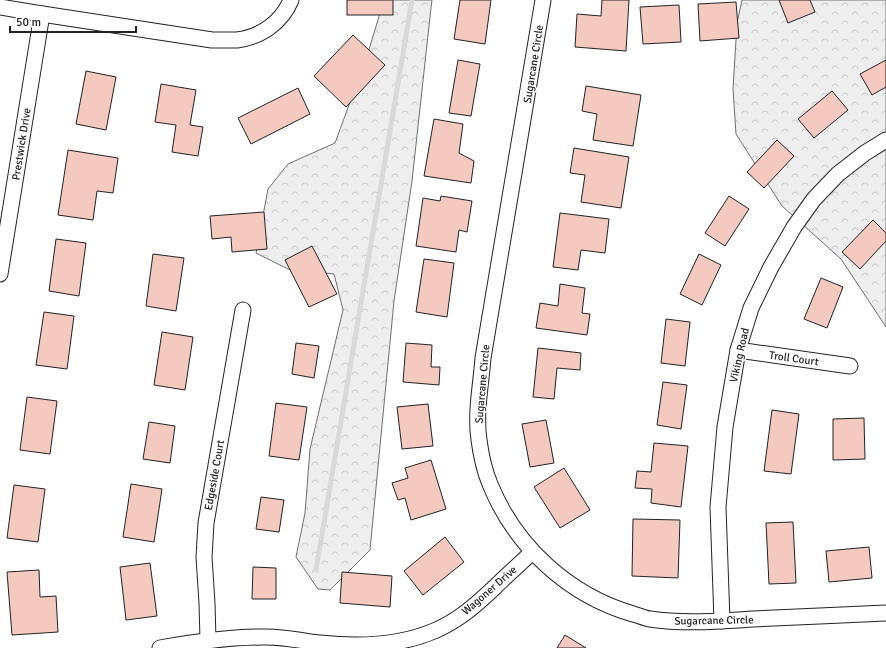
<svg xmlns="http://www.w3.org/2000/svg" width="886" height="648" font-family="Signika,sans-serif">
<defs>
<pattern id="forest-crowns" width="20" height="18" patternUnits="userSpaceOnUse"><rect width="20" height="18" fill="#eee"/><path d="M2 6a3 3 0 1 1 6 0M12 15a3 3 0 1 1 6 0" fill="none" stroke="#ccc"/></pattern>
</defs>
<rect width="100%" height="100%" fill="#fff"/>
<g fill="url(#forest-crowns)" stroke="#6f6f6f">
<path d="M384,0h48l-1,8 -19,173 -18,120 -24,249 -40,40 -12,-1 -22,-32 9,-44 5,-64 33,-139 -9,-36 -46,-5 -32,-16 12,-64 20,-25 47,-21 32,-87z"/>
<path d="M742,0h144v327l-45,-68 -59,-53 -46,-72 -3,-45 4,-66z"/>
</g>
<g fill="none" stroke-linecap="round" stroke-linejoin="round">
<path stroke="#d9d9d9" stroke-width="5" d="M316,570l96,-570"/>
</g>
<g fill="#f3c9c0" stroke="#222">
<rect x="347" y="0" width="46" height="15"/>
<path d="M460,0h31l-6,44 -31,-5z"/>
<path d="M602,0h27l-3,51 -51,-4 2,-33 24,2z"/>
<path d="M779,0h31l5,12 -27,11z"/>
<path d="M736,2l3,36 -39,3 -2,-37z"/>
<path d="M679,5l2,37 -38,2 -3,-37z"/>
<path d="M353,35l32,30 -39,42 -32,-31z"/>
<path d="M458,60l22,4 -9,52 -22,-3z"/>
<path d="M886,60v27l-14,8 -12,-21z"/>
<path d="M86,71l30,6 -10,53 -30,-6z"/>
<path d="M161,84l35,6 -6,35 13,2 -5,29 -26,-4 4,-27 -21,-3z"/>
<path d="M586,86l55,9 -8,51 -40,-6 4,-26 -15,-3z"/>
<path d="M298,88l12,26 -59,30 -13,-26z"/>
<path d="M832,91l16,19 -34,28 -16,-19z"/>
<path d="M434,119l29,5 -4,29 15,8 -3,22 -47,-7z"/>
<path d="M777,140l17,16 -30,32 -17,-16z"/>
<path d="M574,148l55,9 -8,51 -40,-6 4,-27 -15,-2z"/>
<path d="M68,150l50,8 -5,35 -16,-2 -4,29 -35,-5z"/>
<path d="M441,196l31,5 -5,31 -8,-2 -3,22 -40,-6 7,-48 17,3z"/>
<path d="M729,196l20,13 -24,37 -20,-13z"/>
<path d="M264,212l3,37 -35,3 -1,-15 -19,2 -2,-23z"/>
<path d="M560,213l49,6 -4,34 -24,-3 -3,20 -25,-3z"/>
<path d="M873,220l13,13v8l-26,28 -18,-17z"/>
<path d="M56,239l30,4 -7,53 -30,-5z"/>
<path d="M312,246l25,48 -28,13 -24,-47z"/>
<path d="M153,254l31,4 -8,53 -30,-5z"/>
<path d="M699,254l22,11 -19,40 -22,-11z"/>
<path d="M424,259l30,4 -7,54 -31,-5z"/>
<path d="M821,278l22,9 -16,41 -23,-9z"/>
<path d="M560,284l25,4 -3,25 8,1 -3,21 -51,-7 4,-25 18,3z"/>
<path d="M44,312l30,4 -7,53 -31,-4z"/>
<path d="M666,319l24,3 -5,44 -24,-3z"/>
<path d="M162,332l31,5 -8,53 -31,-5z"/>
<path d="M296,343l23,3 -5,32 -22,-4z"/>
<path d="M406,343l26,2 -1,22h9l-1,18 -36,-3z"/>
<path d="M538,348l43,5 -1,17 -23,-2 -3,31 -21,-2z"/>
<path d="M663,382l24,3 -6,44 -24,-4z"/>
<path d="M27,397l30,4 -7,53 -30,-4z"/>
<path d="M276,403l31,4 -8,53 -30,-4z"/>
<path d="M428,404l5,42 -31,3 -5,-42z"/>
<path d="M772,410l27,4 -8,60 -27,-3z"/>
<path d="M864,418l1,41 -32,1v-41z"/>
<path d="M546,420l8,43 -24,4 -8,-43z"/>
<path d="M149,422l26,4 -5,37 -27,-4z"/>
<path d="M654,443l34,3 -7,61 -30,-4 1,-14 -17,-1 2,-17 14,1z"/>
<path d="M431,460l15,49 -35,11 -6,-22 -7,2 -6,-17 16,-5 -3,-10z"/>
<path d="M564,468l26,42 -30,18 -26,-41z"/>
<path d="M131,484l31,5 -8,53 -31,-5z"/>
<path d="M14,485l31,4 -7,53 -31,-4z"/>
<path d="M261,497l23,3 -5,32 -23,-3z"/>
<path d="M633,519l47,1 -2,58 -46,-2z"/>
<path d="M793,522l3,61 -27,1 -3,-61z"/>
<path d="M445,537l19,25 -41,33 -19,-24z"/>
<path d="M869,547l3,31 -43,4 -3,-31z"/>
<path d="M150,563l7,53 -31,4 -6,-53z"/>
<path d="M253,567l23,1v31h-24z"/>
<path d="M39,570l1,27 16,-1 2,36 -46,3 -5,-63z"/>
<path d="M342,572l50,4 -2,31 -50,-4z"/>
<path d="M565,635l21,13h-29z"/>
</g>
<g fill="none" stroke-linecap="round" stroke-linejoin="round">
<defs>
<g id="minor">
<path d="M543,0l-60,358c-2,27 -8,55 -4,82 2,15 5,30 11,44 25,62 78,111 143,130 5,1 11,4 17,5 34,5 69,2 103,0 44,-2 89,-4 133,-6"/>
<path d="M0,7l42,7 170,26c8,0 17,0 25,0 24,-3 45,-18 54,-40"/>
<path d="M0,274l42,-260"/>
<path d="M738,350l112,16"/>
<path d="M722,621l-4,-114 7,-80 13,-77 13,-42 20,-41 23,-40 20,-28 24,-25 27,-21 21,-13"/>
<path d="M208,640l-1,-37 -3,-46 2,-34 37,-213"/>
<path d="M160,648c34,-6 68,-11 103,-11 19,-1 38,4 57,6 37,4 79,3 114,-12 24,-10 42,-26 61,-44 12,-12 25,-23 37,-35"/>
</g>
</defs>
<use href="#minor" stroke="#222" stroke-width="17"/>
<use href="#minor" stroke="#fff" stroke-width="15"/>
</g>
<g text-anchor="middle" stroke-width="3" stroke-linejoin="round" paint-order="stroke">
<g font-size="11" fill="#222" stroke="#fff">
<text transform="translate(533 64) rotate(-81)" y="4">Sugarcane Circle</text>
<text transform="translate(21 144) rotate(-81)" y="4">Prestwick Drive</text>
<text transform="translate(739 355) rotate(-77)" y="4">Viking Road</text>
<text transform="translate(794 358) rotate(8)" y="4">Troll Court</text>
<text transform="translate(482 384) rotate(-85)" y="4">Sugarcane Circle</text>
<text transform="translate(214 475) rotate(-80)" y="4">Edgeside Court</text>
<text transform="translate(489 590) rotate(-41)" y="4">Wagoner Drive</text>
<text transform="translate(714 620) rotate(-1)" y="4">Sugarcane Circle</text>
</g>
</g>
<path d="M10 26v6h126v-6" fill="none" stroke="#222222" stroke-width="2"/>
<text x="16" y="26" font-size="12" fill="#222222" stroke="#ffffff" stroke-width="3" paint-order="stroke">50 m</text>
</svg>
